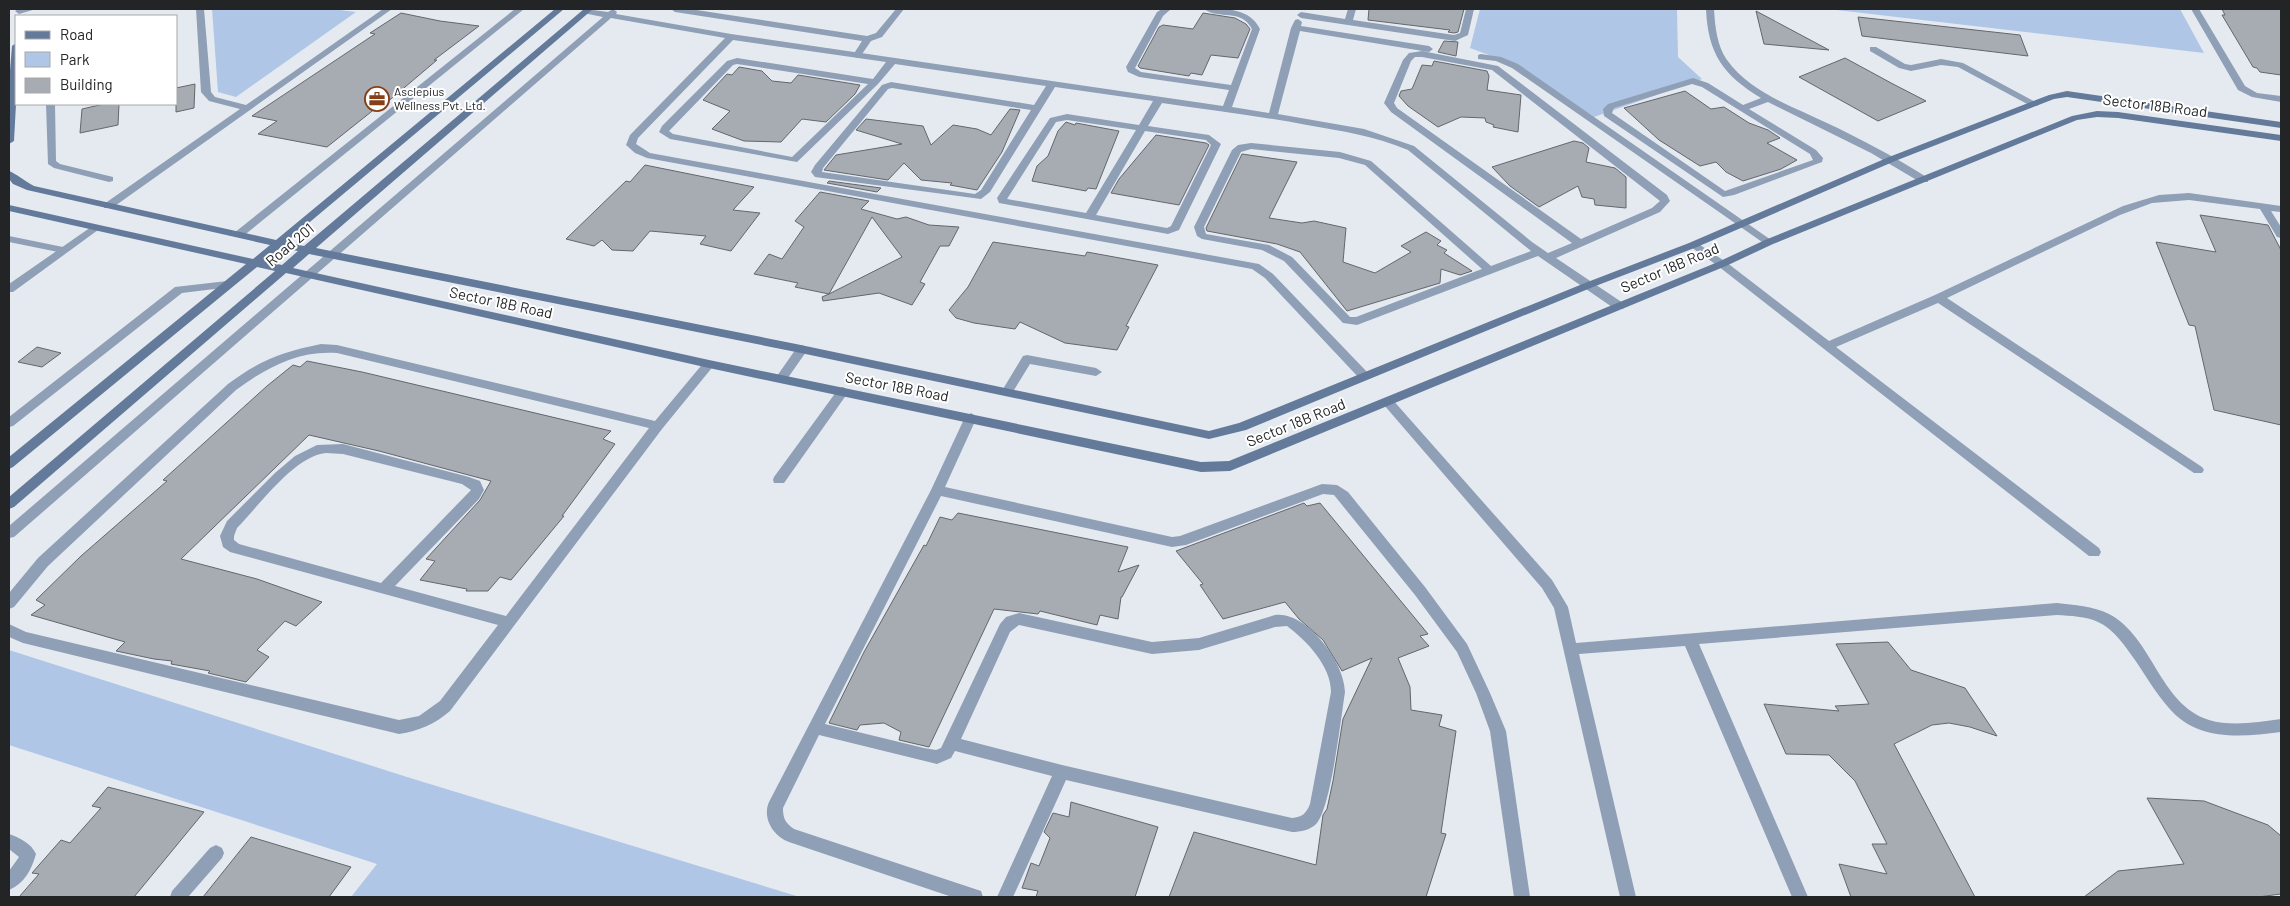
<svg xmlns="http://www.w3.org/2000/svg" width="2290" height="906" font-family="Barlow,sans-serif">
<rect width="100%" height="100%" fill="#e5eaf1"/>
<g fill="#b0c6e6">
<path d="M212,9h120l24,3 -120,85 -18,-5z"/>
<path d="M1480,9h197l1,48 24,22 -108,38 -78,-52 -46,-17z"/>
<path d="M1828,9h352l24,44z"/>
<path d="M9,650l398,127 393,120h-449l26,-33 -368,-119z"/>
</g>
<g fill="#a7acb3" stroke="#63676d" fill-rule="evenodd">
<path d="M1369,9h95l-6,23 -4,1 -6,-1 2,-2 -82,-10z"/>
<path d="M2222,9h59v66l-21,-3 -3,-4 -4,-1 -31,-52h3z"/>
<path d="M1756,11l73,39 -65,-6z"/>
<path d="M401,13l39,8 39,5 -45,34h3l-58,49 -3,-1 -49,39 -69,-13 19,-13 -25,-5 123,-82 -5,-1z"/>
<path d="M1203,13l32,5 11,6 4,5 -12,29 -27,-3 -9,20 -11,-2 -2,3 -49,-8 -2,-2 21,-39 4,-2 30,4z"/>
<path d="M1858,17l162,18 8,21 -166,-20z"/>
<path d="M1444,41l14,1 -2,14 -18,-4z"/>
<path d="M1845,58l48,26 33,17 -48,20 -79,-44z"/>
<path d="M1434,61l53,10 2,5 -2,14 34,5 -3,37 -25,-5 1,-2 -8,-3 -1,-4 -24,-1 -23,10 -30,-21 -9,-10 2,-5 11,-2 10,-24 10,1z"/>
<path d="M739,67l23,4 10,10 19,2 7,-8 62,10 -5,9 -29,28 -24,-3 -21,23 -37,-1 -32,-12 18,-18 -27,-11 24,-26 5,1z"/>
<path d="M195,84l-1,24 -18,4v-24z"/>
<path d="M1685,91l26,18 13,-2 25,16 19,7 12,8 -13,5 30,17 -16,9 -38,12 -17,-9 -10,-10 -16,4 -41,-26 -35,-32z"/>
<path d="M104,104h15l-1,21 -38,8 2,-24z"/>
<path d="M1010,109l10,1 -18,42 -25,38 -27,-5 2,-2 -31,-3 -17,-17 -16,17 -64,-10 12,-15 66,-11 -46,-14 10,-11 57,7 8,19 22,-20 24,4 14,6z"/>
<path d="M1066,122l9,3 1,-2 43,8 -23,58 -8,-1 -2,3 -54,-10 5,-15 11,-10 10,-25z"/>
<path d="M1156,135l50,8 3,2 -30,60 -68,-12 8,-14z"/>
<path d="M1574,141l9,2 6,5 -3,14 29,6 11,9v31l-31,-3 -1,-6 -12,-2 -4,-11 -39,21 -29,-21 -18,-19z"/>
<path d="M1242,154l55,8 -28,56 33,5 12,-2 32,7 -3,34 32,11 36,-21 -10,-6 25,-14 15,9 -4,4 10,5 -3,3 28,18 -12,4 -19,-6 -1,14 -93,28 -47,-59 -23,-8 -70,-13 -1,-3z"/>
<path d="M645,165l109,22 -21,23 27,3 -29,38 -31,-7 6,-8 -56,-5 -17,20 -21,-1 -10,-10 -8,6 -28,-7 60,-58 4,1z"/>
<path d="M829,181l52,7 -4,4 -50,-9z"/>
<path d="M820,192l49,9 -8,8 36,10 9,-2 23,8 30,2 -10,19h-9l-20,36 5,2 -13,21 -33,-12 -56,8 -1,-4 7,-3 -34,-7 3,-4 -44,-9 15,-20 13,5 22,-32 -9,-6zM872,217l30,40 -73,37z"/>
<path d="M2200,215l68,10 13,25v175l-67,-15 -19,-84 -6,-1 -33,-83 60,10z"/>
<path d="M993,242l92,14 2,-4 71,13 -32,61 3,1 -12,23 -52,-7 -45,-21 -5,7 -41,-6 -18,-5 -7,-8 19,-23z"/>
<path d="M37,347l24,6 -19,14 -24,-5z"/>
<path d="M307,361l55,11 249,59 -8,8 12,5 -53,72h2l-53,64 -11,-3 -12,14h-22l1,-2 -47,-9 15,-19 -9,-2 54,-59 11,-19 -112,-30 -70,-16 -128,124 76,20 65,23 -26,24 -11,-5 -28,29 12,7 -23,25 -38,-9 2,-2 -39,-7 1,-3 -18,-2 -38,-8 9,-9 -94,-27 14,-10 -9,-5 45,-44 86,-75 -4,-1 104,-94 26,-21 7,2z"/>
<path d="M1304,503l3,3 13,-3 108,131 -8,2 9,10 -31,12 12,29 1,23 31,5 -3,11 17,5 -15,102 5,1 -20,63h-257l25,-65 122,33 7,-50 4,-6 6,-28 10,-62 29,-61 -30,13 -19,-31 -24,-21 -14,-17 -62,17 -23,-34 3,-1 -27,-33z"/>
<path d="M958,513l170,34 -10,25 21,-7 -17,32h-1l-3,22 -18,-4 -3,10 -57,-14 -2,3 -44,-5 -65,138 -30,-7 2,-8 -17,-9 -24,2 -3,5 -28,-7 35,-71 60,-107 2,1 14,-29 12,3z"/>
<path d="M1888,642l23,28 54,18 32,48 -27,-9 -21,-4 -17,2 -38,19 81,153h-124l-12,-33 48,10 -15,-30h15l-32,-63 -26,-26 -43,-1 -22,-50 75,7 -4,-5 34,-2 -33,-60z"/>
<path d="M108,787l96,25 -70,85h-115l20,-23 -7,-1 29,-33 9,3 31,-35 -9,-2z"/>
<path d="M2147,798l57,3 64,24 13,11v58l-23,3h-174l34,-26 66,-7z"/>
<path d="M1071,802l87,25 -23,70h-99l2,-6 -16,-3 9,-25 8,3 11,-28 -6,-6 9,-19 16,4z"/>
<path d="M251,837l63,19 37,11 -22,30h-126z"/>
</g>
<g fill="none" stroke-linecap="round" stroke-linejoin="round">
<g fill="#8f9fb6" fill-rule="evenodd">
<path d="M515,9h9l-282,228h-8v-4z"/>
<path d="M671,9h19l177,27 9,-3 20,-24h8l-22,28 -11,4 -11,16 -3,1 -4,-3 9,-14 -187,-29z"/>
<path d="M1870,47h6l29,17 6,1 30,-6 22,4 76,41 -2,2h-6l-73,-39 -17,-2 -30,6 -12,-3 -29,-17z"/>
<path d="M9,236l54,11 5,3 -5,3 -54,-11z"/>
<path d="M227,281l5,4 -1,2 -49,6 -169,133 -4,1v-10l166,-130z"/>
<path d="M1027,355l69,13 6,4 -6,4 -66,-12 -19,31h-8l-2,-3 2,-3 20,-33z"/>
<path d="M843,387l6,4 -2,3 -63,89h-10l-1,-3 1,-3 65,-89z"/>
</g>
<g fill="#8f9fb6" fill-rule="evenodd">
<path d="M18,9h18l-17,5 -4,-3z"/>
<path d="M196,9h8l7,83 4,5 31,8 137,-96h9l-280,199h-8v-4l136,-95 -31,-8 -8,-9z"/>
<path d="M585,9l23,3 5,-3 4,3 -1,2 115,20 492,72 6,-16 -90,-13 -11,-5 -2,-5 31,-55 5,-3h9l-8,7 -28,52 6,4 90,13 21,-56c-11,-21 -33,-9 -48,-20 21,-1 46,-1 56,20l-28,78 37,6 22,-85 4,-8 3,-1 4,3 -1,4 128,20 4,3 -4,3 -129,-21 -22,83 86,15 50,17 118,96 16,11 24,-10 -181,-131 -7,-9 19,-43 6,-7 13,-2 76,15 169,129 3,6 -10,11 -104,46 67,45 2,3 -2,3h-8l-77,-53 -181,69 -14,-2 -59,-62 -22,-11 -60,-11 -5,-3 -3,-9 38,-77 6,-5 13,-2 89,9 31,9 120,105 40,-15 -123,-101c-33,-14 -67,-19 -101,-25 -48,-9 -97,-15 -145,-22l-14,23 61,9 12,9 -42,86 -11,4 -169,-31 -2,-5 53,-80 17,-4 72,11 14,-24 -98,-14 -65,105 -9,7 -166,-22 -4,-5 4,-7 67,-80 9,-3 143,23 12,-19 -151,-22 -17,20 -81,78 -127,-23 -11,-7 3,-6 65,-65 10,-3 136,21 13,-17 -153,-22 -95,98 -2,6 14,9 609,111 14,10 95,99 2,3 -2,3h-8l-95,-101 -13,-9 -605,-111 -12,-5 -9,-8 4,-10 95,-97 -114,-20 -597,519 -5,1v-12l594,-509 -20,-4 -1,-2zM1415,57h7l70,13 168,131 -8,7 -71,31 -184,-131 -3,-5 17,-42zM737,64l131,20 -76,73 -119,-23 -4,-3 64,-66zM892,88l139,22 -50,80 -6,4 -153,-22 1,-4 65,-79zM1067,120l69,10 -50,83 -79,-14 49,-77zM1145,131l61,9 5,5 -40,81 -4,2 -71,-13zM1251,149l88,9 26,7 117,104 -126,48h-6l-58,-60 -23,-12 -63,-11 -2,-7 37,-75z"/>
<path d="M1348,9h8l-3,11 101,15 6,-2 6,-24h8l-6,26 -13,6 -154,-23 -4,-3 4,-3 44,7z"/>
<path d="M1706,9h8c1,17 3,37 13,51 24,33 65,46 100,63 34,16 68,34 101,55v4h-8l-49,-29 -103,-51 -19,7 67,41 7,8 -1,4 -88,33 -11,2 -119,-81 -1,-7 5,-5 85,-26 15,5 35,22 18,-7c-38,-23 -53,-44 -55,-89zM1692,84l10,3 108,67 3,6 -88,31 -113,-78 2,-5z"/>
<path d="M2191,9h8l46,77 12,7 24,3v6l-29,-5 -14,-7z"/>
<path d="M1481,54l20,3 17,7 256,178 -1,2h-8l-253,-176 -16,-7 -18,-2v-4z"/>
<path d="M46,104h9l1,57 4,3 53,13v4l-4,1 -55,-14 -6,-4z"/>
<path d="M2189,193l92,13v6l-10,-1 10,16v11l-4,-1 -17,-28 -71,-9 -37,3 -32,12 -173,83 255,169 2,3 -2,3h-8l-256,-170 -102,44 263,201 2,4 -2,4h-10l-371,-290 -30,-21 1,-2h8l29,19 103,79 106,-46 188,-89 36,-11z"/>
<path d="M94,225l4,1v4l-85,62h-4v-8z"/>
<path d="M321,344l16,1 318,76 50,-60h8l2,3 -53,65 -212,282c-15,13 -31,20 -51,23l-376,-91 -14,-6v-13l17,8 373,88 20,-4 21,-15 58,-76 -268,-73 -7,-5 -3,-11 7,-15 48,-48 20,-17 22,-11 26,-1 126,33 11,4 4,9 -5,9 -84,87 111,30 143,-188 -312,-75c-39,-3 -71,15 -101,37l-188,176 -34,41 -5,2v-16l29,-35 190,-174c32,-24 54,-32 93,-40zM326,453l17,1 119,30 9,6 -90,93 -142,-39 -5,-4v-4l3,-8c22,-22 57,-72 89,-75z"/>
<path d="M802,345l6,4 -2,3 -21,30h-8l-2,-3 2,-3 21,-30z"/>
<path d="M1388,398l4,1 160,181 16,27 8,36 481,-40c17,2 36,3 52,11 44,23 50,90 100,106 23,7 49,2 72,-1v13c-40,5 -84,10 -113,-25 -13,-15 -22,-31 -33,-47 -10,-14 -21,-31 -37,-38 -12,-6 -28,-6 -41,-7l-358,29 109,253h-16l-107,-251 -106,8 57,243h-16l-66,-289 -12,-20 -158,-183 -2,-3 2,-3z"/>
<path d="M971,413l6,4 -32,70 227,50 8,-1 142,-52 15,1 11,7 77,95 42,57 23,49 16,38 24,166h-16l-24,-166 -14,-38 -19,-41 -42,-57 -81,-100 -11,-1 -137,51 -14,2 -231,-51 -116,228 99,24 12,2 5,-2 59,-124 6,-7 13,-4 133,29 47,-4 76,-23c32,-4 70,48 70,77 -4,26 -14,114 -28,131 -6,7 -17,9 -25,9l-226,-52 -53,117h-16l55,-121 -97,-25 -4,7 -14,6 -118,-29 -36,73c0,10 2,15 11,21l181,60 6,2 2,6h-31l-163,-55c-16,-6 -27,-24 -20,-40l162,-312 34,-73zM1019,625l133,29 47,-4 76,-23 12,-1c20,15 44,40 44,66l-21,112c-4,10 -8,13 -18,14l-230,-53 -101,-26 49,-107z"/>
<path d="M9,834c11,4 22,9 27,20 -4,15 -12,30 -27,36v-19l10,-14 -10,-8z"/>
<path d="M216,845l6,3 2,5 -2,5 -34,39h-18l2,-6 38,-43z"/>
</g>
<g fill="#647a9b" fill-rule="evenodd">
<path d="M555,9h9l-278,233 18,4 280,-237h9l-277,239 480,96 413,87 30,-8 346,-140 104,-40 200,-86 160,-62 18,-4 214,31v6l-214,-31 -13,2 -159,62 -198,86 -104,40 -347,143 -37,9 -413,-87 -487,-98 -16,14 416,92 492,102 28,-1 489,-199 47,-22 307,-124 25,-5 21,1 163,23v6l-163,-23 -21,-1 -20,3 -304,124 -47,22 -496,205 -29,1 -492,-104 -423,-95 -272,234 -5,2v-12l266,-226 -18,-4 -244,200 -4,2v-12l237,-193 -237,-53v-6l244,54 17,-14 -243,-55 -14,-6 -4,-5v-8c6,2 17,11 25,15l242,54zM280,248l18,3 -16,14 -18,-4z"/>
<path d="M16,43v61l-2,37 -5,3v-61l3,-37z"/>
</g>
</g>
<defs>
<symbol id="office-ring" viewBox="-11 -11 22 22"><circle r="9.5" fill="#fff" stroke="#854017" stroke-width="1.5"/><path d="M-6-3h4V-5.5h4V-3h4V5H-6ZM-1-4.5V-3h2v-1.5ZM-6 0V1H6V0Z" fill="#854017"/></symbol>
</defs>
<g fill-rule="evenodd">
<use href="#office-ring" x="363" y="85" width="28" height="28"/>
</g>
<g text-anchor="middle" stroke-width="4" stroke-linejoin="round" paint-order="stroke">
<g font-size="12" fill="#222426" stroke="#fff" text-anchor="start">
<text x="394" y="96">Asclepius<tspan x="394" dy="14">Wellness Pvt. Ltd.</tspan></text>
</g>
<g font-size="15" fill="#222426" stroke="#fff">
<text transform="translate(2155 106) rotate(7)" y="5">Sector 18B Road</text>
<text transform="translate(290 245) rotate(-40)" y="5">Road 201</text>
<text transform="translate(1670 268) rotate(-23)" y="5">Sector 18B Road</text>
<text transform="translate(501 303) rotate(12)" y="5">Sector 18B Road</text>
<text transform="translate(897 387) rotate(11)" y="5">Sector 18B Road</text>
<text transform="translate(1296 423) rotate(-22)" y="5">Sector 18B Road</text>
</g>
</g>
<rect width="2290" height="906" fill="none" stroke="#222426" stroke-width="20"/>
<rect x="15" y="15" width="162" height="90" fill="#ffffff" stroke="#a7a7a8"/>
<rect x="25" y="31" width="25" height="8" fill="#647a9b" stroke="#a7a7a8"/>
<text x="60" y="40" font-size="15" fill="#222426">Road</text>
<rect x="25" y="52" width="25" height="15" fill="#b0c6e6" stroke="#a7a7a8"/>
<text x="60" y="65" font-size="15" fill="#222426">Park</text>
<rect x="25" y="78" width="25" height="15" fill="#a7acb3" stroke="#a7a7a8"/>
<text x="60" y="90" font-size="15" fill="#222426">Building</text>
</svg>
